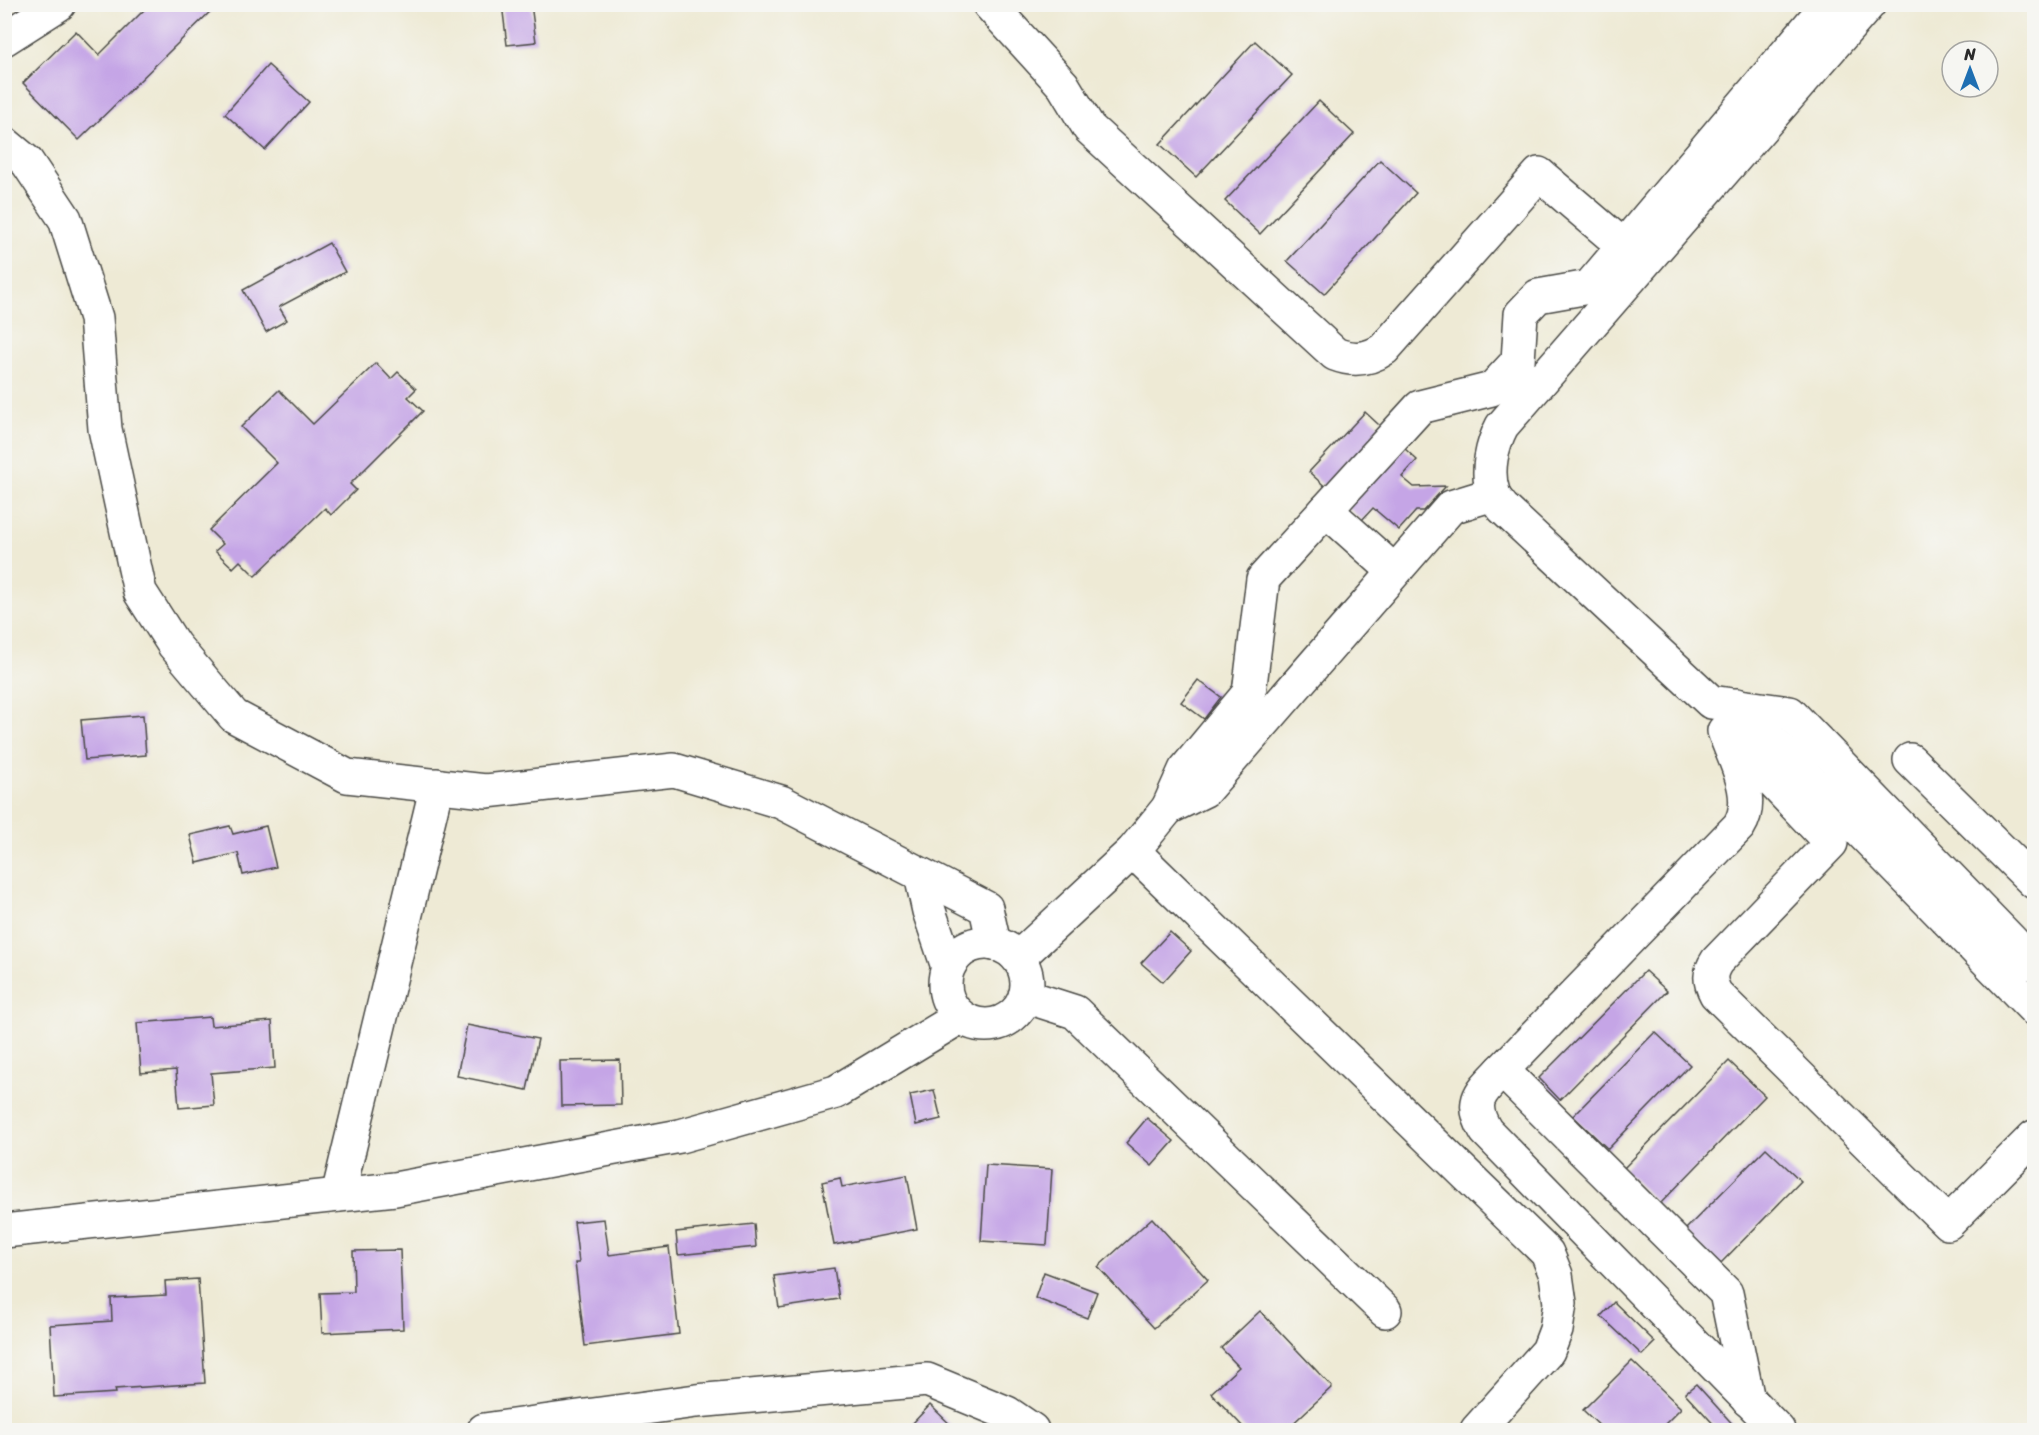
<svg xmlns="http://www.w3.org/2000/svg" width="2039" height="1435" font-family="Sriracha,sans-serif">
<rect width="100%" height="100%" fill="#f6f6f2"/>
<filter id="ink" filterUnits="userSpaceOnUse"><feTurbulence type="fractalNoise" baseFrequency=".0167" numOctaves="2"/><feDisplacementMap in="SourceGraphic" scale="12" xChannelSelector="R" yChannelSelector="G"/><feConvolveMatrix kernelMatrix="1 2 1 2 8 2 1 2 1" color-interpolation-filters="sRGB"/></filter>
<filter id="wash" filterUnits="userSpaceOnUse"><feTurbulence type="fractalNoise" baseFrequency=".008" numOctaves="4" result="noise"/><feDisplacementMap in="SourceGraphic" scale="24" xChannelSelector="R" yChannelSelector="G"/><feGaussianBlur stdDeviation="1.35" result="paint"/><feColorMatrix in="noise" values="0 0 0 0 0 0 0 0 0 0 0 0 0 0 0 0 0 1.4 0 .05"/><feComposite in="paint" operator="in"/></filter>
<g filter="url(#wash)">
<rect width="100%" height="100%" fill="#eeead5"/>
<g id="blocks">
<g fill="#c5a5e6">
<path d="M140,4h78l-139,136 -56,-57 53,-52 23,24 46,-46z"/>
<path d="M502,4h29l5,38 -29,3z"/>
<path d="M1255,41l37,34 -96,102 -36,-33z"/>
<path d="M268,65l41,37 -44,48 -40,-36z"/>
<path d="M1319,101l35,33 -94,100 -35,-33z"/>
<path d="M1380,160l36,33 -92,101 -37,-33z"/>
<path d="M329,243l16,29 -66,35 8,13 -21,12 -23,-42z"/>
<path d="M376,363l15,16 7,-7 18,17 -8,8 15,14 -73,73 6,6 -25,25 -6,-7 -70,68 -15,-15 -7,7 -18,-17 8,-7 -14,-14 68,-67 -36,-36 38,-37 34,34z"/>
<path d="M1365,412l52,48 -15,17 12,10 32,-1 -23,25h-7l-17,19 -26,-22 -11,12 -53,-48z"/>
<path d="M1198,680l23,17 -17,22 -23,-17z"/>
<path d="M143,715l3,40 -61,5 -4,-40z"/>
<path d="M230,826l3,8 33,-8 10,41 -33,8 -5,-22 -41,10 -7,-28z"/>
<path d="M1170,932l21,19 -28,31 -22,-19z"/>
<path d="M1645,971l22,20 -107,109 -21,-22z"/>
<path d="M210,1017l1,9 61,-5 3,47 -64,5 3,32 -35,3 -3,-38 -35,3 -4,-50z"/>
<path d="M467,1025l71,14 -11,51 -70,-14z"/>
<path d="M1655,1032l35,33 -82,84 -35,-33z"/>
<path d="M620,1060l1,45 -60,1 -1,-45z"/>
<path d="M1729,1061l36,35 -106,109 -36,-36z"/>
<path d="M934,1090l7,29 -25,6 -6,-30z"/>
<path d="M1147,1118l27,23 -22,25 -26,-23z"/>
<path d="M1766,1148l35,33 -82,84 -35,-34z"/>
<path d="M986,1165l66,4 -5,76 -66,-4z"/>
<path d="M907,1175l10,54 -83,16 -12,-63 18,-4 2,9z"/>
<path d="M1152,1218l56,62 -54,48 -56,-61z"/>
<path d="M604,1219l5,36 60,-8 10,87 -94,12 -10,-83h4l-5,-41z"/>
<path d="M754,1224l2,23 -78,8 -2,-23z"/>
<path d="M400,1250l3,79 -81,4 -2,-40 34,-1 -1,-41z"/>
<path d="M834,1268l5,31 -60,9 -5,-32z"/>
<path d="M1044,1272l53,20 -10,26 -52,-20z"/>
<path d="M198,1279l7,104 -90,6 1,4 -62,4 -4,-72 62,-4 -1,-23 55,-3 -1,-14z"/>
<path d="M1614,1302l41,40 -13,13 -41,-39z"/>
<path d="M1260,1311l72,76 -46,43h-40l-35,-37 28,-26 -18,-19z"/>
<path d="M1632,1361l49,47 -22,22h-55l-21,-20z"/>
<path d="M1696,1384l42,46h-19l-34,-37z"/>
<path d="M930,1405l26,25h-35l-8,-7z"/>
</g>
</g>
</g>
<g filter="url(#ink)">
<use href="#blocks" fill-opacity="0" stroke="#484844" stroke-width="1.5"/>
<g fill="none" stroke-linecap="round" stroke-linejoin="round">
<defs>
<g id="minor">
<path d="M989,4l74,81 26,43 246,226c18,7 33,6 49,-5l155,-175 102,87"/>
<path d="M1869,4l-367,422c-10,19 -16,45 -9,66 1,6 6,11 10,16l208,194 79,11 244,251"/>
<path d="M4,39l55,-35"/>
<path d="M4,143l23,19 38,57 31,99 9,111 35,163 34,53 60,71 113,60 139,15 188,-21 107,32 205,106 8,36"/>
<path d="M1326,510l68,61"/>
<path d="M1737,705l297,304"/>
<path d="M1724,731c10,28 33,67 15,95l-237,244 224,223 22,107"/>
<path d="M1732,739l99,104 -114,118c-8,12 -8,20 -1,33l232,229 86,-86"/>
<path d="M1910,760l124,122"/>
<path d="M1168,808l37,-18 246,-283 42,-13"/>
<path d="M1133,851l414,402 9,22 4,28 -4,27 -8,21 -71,79"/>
<path d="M921,875l8,36 19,56"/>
<circle cx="986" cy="984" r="41"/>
<path d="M1018,958l115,-107 35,-43 17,-38 64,-77 14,-114 157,-172 72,-18 26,-28 3,-47 17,-18 51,-9 239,-283"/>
<path d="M1025,996l50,16 310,299"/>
<path d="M1502,1070c-21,22 -34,31 -16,61l292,299"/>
<path d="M338,1195l99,-410"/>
<path d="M4,1231l391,-42 285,-53 156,-44 124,-75"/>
<path d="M484,1430l212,-29 231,-21 80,33 25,17"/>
</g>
</defs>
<use href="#minor" stroke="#484844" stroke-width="36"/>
<use href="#minor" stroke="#fff" stroke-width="33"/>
</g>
</g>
<rect width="2039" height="1435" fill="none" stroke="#f6f6f2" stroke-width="24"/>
<g transform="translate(1970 69)"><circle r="28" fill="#f6f6f2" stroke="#a5a5a2" stroke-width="1.5"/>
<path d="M0-4.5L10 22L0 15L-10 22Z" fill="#1f6fb2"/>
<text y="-9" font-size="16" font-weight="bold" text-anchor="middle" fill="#2b2b2b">N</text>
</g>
</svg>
